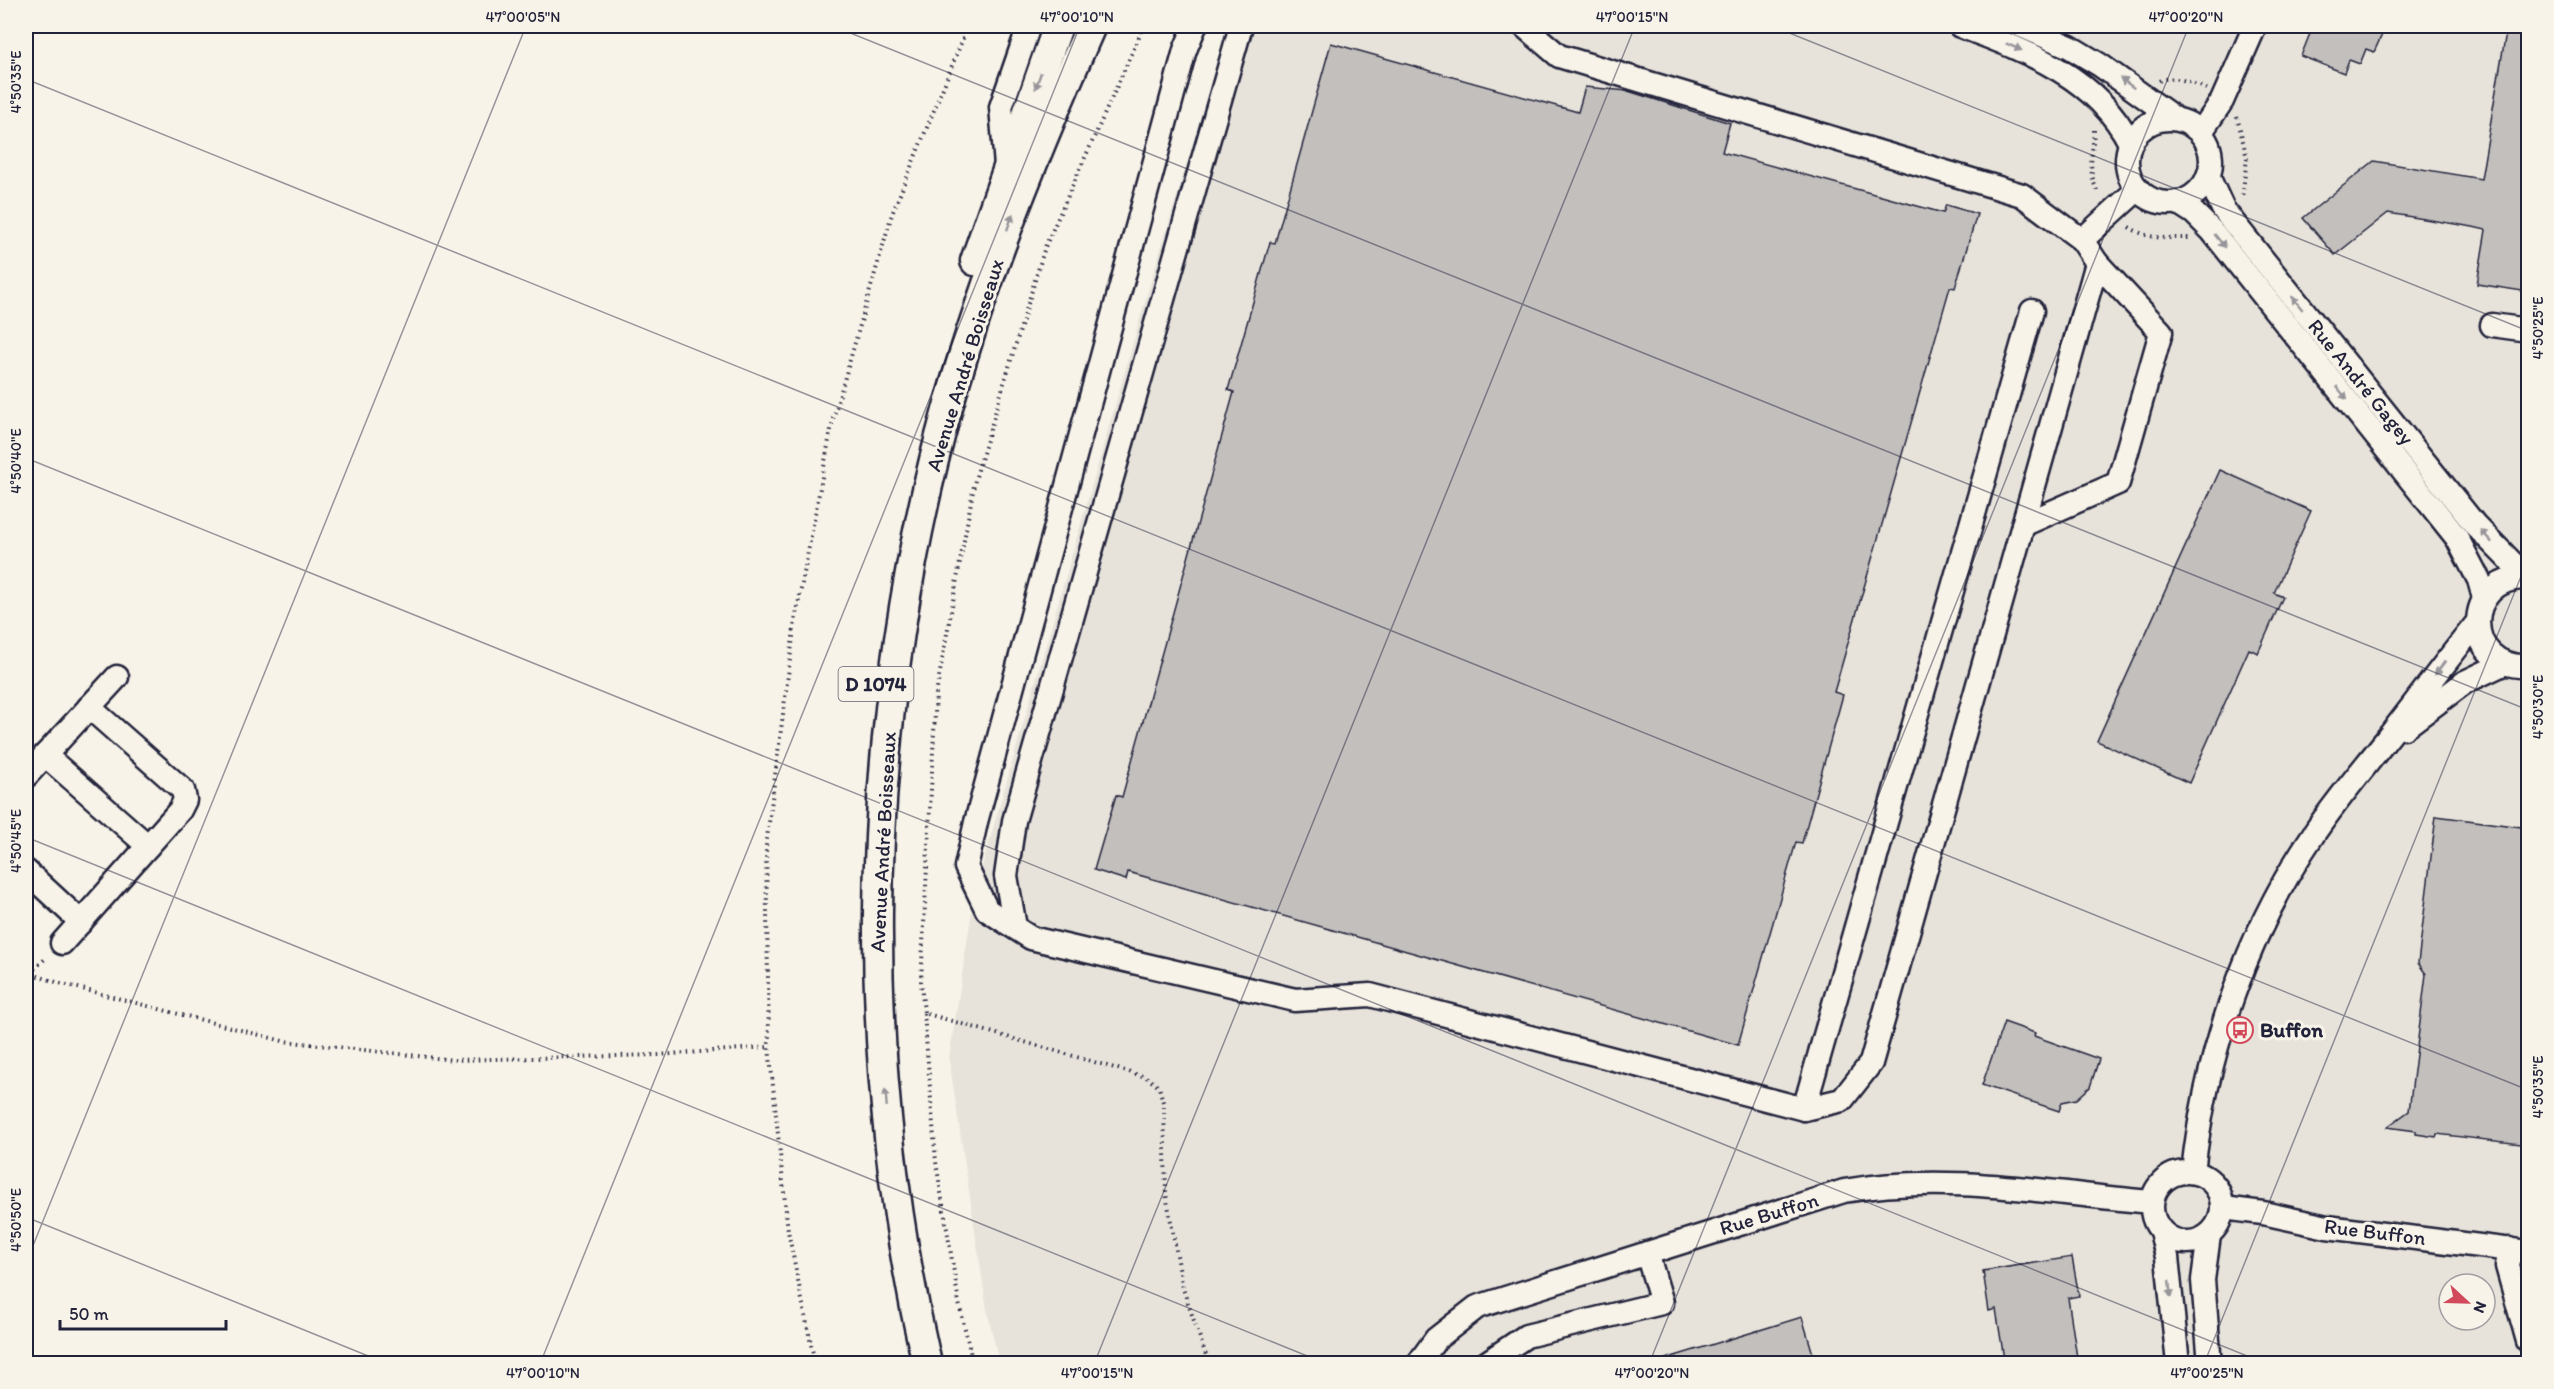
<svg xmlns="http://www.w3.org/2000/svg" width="2554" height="1389" font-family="Itim,sans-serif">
<rect width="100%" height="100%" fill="#f7f3e8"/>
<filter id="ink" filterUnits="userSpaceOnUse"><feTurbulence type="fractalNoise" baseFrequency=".0167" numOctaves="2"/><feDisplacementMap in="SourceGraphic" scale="12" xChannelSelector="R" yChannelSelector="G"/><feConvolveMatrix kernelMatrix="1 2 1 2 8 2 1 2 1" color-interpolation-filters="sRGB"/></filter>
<g filter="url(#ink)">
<path fill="#e7e3db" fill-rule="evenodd" d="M1229,26h1299v1337h-1529l-12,-53 -38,-251 26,-168 173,-600zM2449,1284h36v36h-36z"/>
<g fill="#c2bfbd" stroke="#22223b" stroke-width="1.5">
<path d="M2313,26h73l-12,26 -8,-3 -6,15 -11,-4 -5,13 -43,-17z"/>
<path d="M2507,26h22v266l-52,-8 9,-54 -13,-3 -85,-14 -53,42 -32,-37 71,-57 107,18z"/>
<path d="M1331,43l247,69 7,-25 43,4 102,32 -8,29 221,61 3,-8 31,9 -22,74 -5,-1 -116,405 9,3 -41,148 -6,-1 -58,203 -610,-173 -2,8 -32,-10 22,-75 6,2 112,-405 -6,-2 42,-148 5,1z"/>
<path d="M2220,470l91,41 -37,82 9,4 -25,56 -9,-4 -60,134 -92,-42z"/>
<path d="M2436,816l93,12v317l-92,-11 -1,3 -20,-3v-3l-29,-4 22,-16 17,-137 -8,-11z"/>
<path d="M2004,1022l31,11 -1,3 65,23 -9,28 -13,12 -15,3 -3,9 -77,-26z"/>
<path d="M2072,1257l7,39 -11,2 10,66h-69l-1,-5h-4l-8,-50 -7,2 -6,-40z"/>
<path d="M1802,1317l14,47h-150l-1,-5z"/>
</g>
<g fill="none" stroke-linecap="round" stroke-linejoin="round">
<defs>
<g id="minor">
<path d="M1195,26l-10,24 -209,772 -10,45 21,43 44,28 264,62 75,-5 434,114 38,-9 29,-37 226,-800 -15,-23 -60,-45 -463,-139 -35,-30"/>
<path d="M1960,26c66,25 136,50 170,117"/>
<path d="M2021,26l49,21 30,18 74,53"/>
<circle cx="2169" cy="161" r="42"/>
<path d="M2201,132l21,-31 33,-75"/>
<path d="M1006,166l-5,-59 28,-81"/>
<path d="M2208,176l15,33 10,13 242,303 52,53"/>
<path d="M2177,202l17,11 18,18 245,307 22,42 5,18"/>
<path d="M2082,240l56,-51"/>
<path d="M2492,325l36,5"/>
<path d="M2023,525l95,-42 43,-151 -64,-69"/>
<path d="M2528,578c-67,-2 -66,92 0,88"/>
<path d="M2404,728l61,-46 40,-19"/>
<path d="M45,755l103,91"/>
<path d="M26,776l91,-99"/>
<path d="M26,871l55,51"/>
<path d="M1015,927l-9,-51 8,-55 227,-795"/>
<path d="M62,943l118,-133 5,-10 -2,-10 -94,-83"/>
<path d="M1804,1109l228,-798"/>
<circle cx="2187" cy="1207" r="35"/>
<path d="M2193,1172c13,-120 54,-240 122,-340 21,-31 44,-58 67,-87 32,-40 62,-82 95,-122"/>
<path d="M2223,1208l40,5 64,14 201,25"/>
<path d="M2161,1231l6,26 11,107"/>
<path d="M2209,1235l-6,45 7,84"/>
<path d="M2510,1249l-3,17 21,75"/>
<path d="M1418,1364l18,-25 41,-32 367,-116c102,-18 205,2 308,11"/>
<path d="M1485,1364l41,-28 136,-33 -15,-50"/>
</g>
<g id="major">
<path d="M975,261l83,-235"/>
<path d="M927,1364c-68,-296 -65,-609 7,-904 37,-150 95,-293 157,-434"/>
</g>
</defs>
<use href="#minor" stroke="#22223b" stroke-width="27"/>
<use href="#major" stroke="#22223b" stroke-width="33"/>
<g stroke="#22223b" stroke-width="4" stroke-dasharray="1.5 4.5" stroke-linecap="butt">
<path d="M1144,26l-99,221 -70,233 -39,214 -15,288 3,31 222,64 13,10 5,19 2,88 17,95 26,75"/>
<path d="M2159,81c14,-7 34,2 47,8"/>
<path d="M2237,117l10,41 -5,40"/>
<path d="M2094,130c-1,24 -8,41 5,64"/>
<path d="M2129,227c20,13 37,11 60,11"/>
<path d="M26,972l33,11 224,58 171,19 204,-5 111,-8"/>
<path d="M30,973l17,-16"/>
<path d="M924,1013l12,149 23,141 14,61"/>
<path d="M815,1364l-27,-133 -19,-184 -3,-201 29,-225 38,-202 59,-205 76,-188"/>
</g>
<use href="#minor" stroke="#f7f3e8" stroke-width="22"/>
<use href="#major" stroke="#f7f3e8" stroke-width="28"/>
</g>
<defs><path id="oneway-solid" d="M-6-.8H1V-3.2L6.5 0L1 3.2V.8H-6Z" transform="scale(1.5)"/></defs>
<g fill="#97959a">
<use href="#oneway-solid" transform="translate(2014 47) rotate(24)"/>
<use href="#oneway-solid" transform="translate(1038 81) rotate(109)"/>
<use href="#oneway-solid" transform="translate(2127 83) rotate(-144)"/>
<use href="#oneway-solid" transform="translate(1010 222) rotate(-70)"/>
<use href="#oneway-solid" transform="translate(2220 241) rotate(51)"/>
<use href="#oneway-solid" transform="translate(2297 303) rotate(-129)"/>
<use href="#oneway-solid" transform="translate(2342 393) rotate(51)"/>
<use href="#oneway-solid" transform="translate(2486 536) rotate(-133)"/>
<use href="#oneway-solid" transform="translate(2440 668) rotate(127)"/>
<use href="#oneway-solid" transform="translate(886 1098) rotate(-95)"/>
<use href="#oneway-solid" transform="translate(2170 1289) rotate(84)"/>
</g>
</g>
<path fill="none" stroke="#22223b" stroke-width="1.5" stroke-opacity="0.45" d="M833,26l1695,684M1772,26l756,305M26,79l2502,1011M26,458l2241,906M26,837l1301,527M26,1217l362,147M26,1263l500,-1237M540,1364l540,-1338M1094,1364l541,-1338M1649,1364l540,-1338M2204,1364l324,-805"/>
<defs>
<symbol id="bus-ring" viewBox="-11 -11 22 22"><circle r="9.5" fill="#f7f3e8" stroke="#d1495b" stroke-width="1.5"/><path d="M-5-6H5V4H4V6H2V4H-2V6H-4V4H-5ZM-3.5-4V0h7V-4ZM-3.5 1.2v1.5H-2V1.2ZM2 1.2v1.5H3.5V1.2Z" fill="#d1495b"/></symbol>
</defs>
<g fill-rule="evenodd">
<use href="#bus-ring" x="2225" y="1015" width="30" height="30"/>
</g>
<g text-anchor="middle" stroke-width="6" stroke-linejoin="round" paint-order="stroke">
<rect fill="#f7f3e8" stroke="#62616f" stroke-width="1.5" x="838.5" y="667" width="75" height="34" rx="4.5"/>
<g font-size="20" font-weight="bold" fill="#22223b">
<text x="876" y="691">D 1074</text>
</g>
<g font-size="21" fill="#22223b" stroke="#f7f3e8">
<text transform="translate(965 365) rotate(-73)" y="7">Avenue André Boisseaux</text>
<text transform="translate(2361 382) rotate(51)" y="7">Rue André Gagey</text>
<text transform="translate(883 842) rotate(-87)" y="7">Avenue André Boisseaux</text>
<text transform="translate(1769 1214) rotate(-17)" y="7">Rue Buffon</text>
<text transform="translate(2375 1232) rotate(7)" y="7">Rue Buffon</text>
</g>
<g font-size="21" font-weight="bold" fill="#22223b" stroke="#f7f3e8" text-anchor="start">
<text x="2260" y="1037">Buffon</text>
</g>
</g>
<rect width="2554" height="1389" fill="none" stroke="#f7f3e8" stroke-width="66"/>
<g transform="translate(2467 1302) rotate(112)"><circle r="28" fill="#f7f3e8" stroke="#a29fa3" stroke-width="1.5"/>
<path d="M0-4.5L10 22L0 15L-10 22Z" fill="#d1495b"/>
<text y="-9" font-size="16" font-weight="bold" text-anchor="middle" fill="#22223b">N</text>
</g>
<path d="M60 1320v9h166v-9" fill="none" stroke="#22223b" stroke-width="3"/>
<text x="69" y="1320" font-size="18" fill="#22223b" stroke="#f7f3e8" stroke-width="4.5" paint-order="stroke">50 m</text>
<rect x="33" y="33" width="2488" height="1323" fill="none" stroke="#22223b" stroke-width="2"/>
<g font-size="15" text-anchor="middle" fill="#22223b">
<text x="523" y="22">47°00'05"N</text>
<text x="1077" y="22">47°00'10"N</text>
<text x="1632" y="22">47°00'15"N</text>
<text x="2186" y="22">47°00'20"N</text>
<text transform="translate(16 82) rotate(-90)" y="5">4°50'35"E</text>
<text transform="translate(2538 328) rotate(-90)" y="5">4°50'25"E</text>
<text transform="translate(16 461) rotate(-90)" y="5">4°50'40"E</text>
<text transform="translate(2538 707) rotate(-90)" y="5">4°50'30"E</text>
<text transform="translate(16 841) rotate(-90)" y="5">4°50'45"E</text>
<text transform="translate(2538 1087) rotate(-90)" y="5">4°50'35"E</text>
<text transform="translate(16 1220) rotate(-90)" y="5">4°50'50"E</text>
<text x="543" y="1378">47°00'10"N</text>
<text x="1097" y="1378">47°00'15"N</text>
<text x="1652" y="1378">47°00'20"N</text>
<text x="2207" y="1378">47°00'25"N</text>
</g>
</svg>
